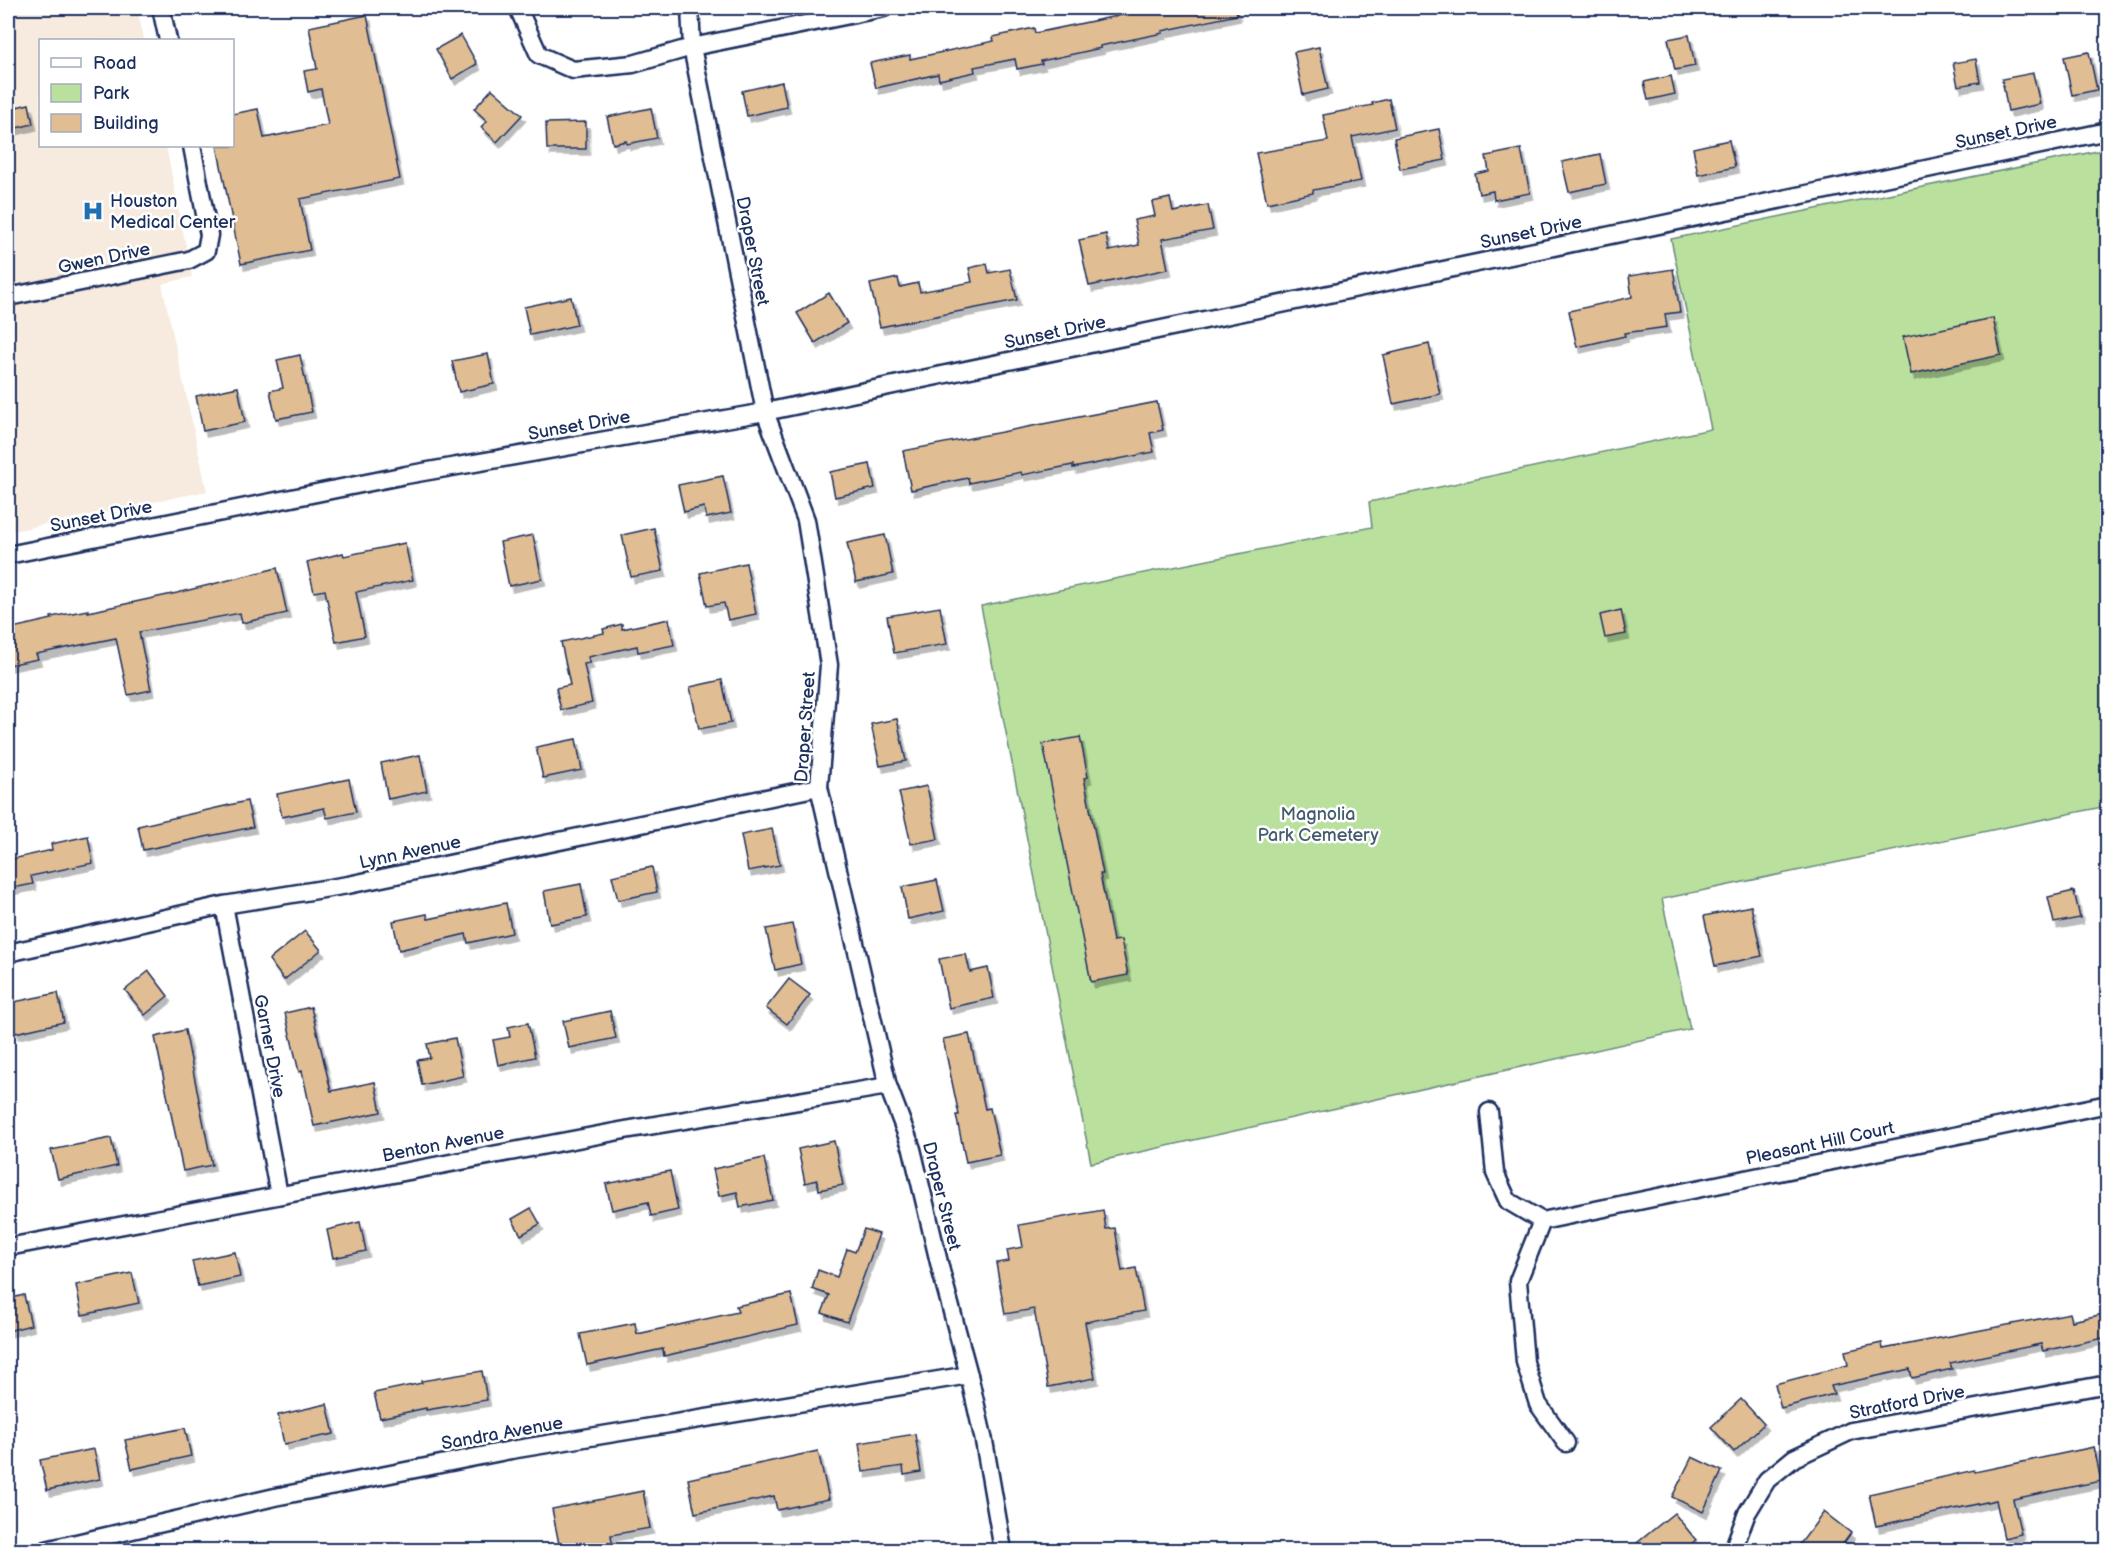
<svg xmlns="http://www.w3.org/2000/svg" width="2115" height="1558" font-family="'Balsamiq Sans',sans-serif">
<defs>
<filter id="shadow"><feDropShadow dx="3.5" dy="6" stdDeviation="0" flood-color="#0004"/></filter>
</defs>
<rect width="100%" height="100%" fill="#fff"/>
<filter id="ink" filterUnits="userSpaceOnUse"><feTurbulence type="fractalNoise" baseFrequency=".0167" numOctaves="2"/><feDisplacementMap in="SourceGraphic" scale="12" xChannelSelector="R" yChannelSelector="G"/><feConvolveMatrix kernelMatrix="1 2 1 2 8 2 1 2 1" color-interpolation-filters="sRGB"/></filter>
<g filter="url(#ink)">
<path fill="#f6ebde" d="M8,8h129l7,32h-104v106h126l26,131 -30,7 45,207 -199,41z"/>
<path fill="#b9e19d" stroke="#6a887e" stroke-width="1.5" d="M2107,149v657l-445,93 28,130 -599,134 -110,-557 391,-79 -3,-25 342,-73 -40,-190z"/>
<g fill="#e0bd92" stroke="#1b2f5e" stroke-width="1.5" filter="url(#shadow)">
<path d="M1155,8h81l1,7 -75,16 1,2 -63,13 1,2 -60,13 1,3 -25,5 -2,-10 -41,8 1,5 -36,8 -1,-6 -62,14 -6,-25 40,-8v4l84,-18 -1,-4 41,-9 1,5z"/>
<path d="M367,15l33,164 -100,20 10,51 -69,14 -24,-118h15v-32l26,-5 6,29 64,-13 -7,-36 -13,3 -4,-21 13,-2 -8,-42z"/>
<path d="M461,35l16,29 -25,15 -16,-30z"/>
<path d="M1689,35l6,31 -20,4 -7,-31z"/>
<path d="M1319,47l9,42 -25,6 -9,-43z"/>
<path d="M2089,52l8,38 -25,5 -8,-38z"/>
<path d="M1976,59l4,23 -22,4 -5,-23z"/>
<path d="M2033,73l7,31 -32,7 -6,-32z"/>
<path d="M1671,76l4,18 -27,6 -4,-18z"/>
<path d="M782,82l5,25 -40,9 -5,-25z"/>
<path d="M492,89l30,26 -25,27 -16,-15 6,-6 -13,-12z"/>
<path d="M1389,99l6,29 -43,9 9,44 -48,9v3l-46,10 -11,-50 72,-12 -5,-26 50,-10 -1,-2z"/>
<path d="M29,104l4,20 -25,6v-21z"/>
<path d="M651,108l6,30 -30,6 -1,-3 -13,3 -6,-27z"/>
<path d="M586,122v27h-39l-1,-26z"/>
<path d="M1439,129l6,31 -45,9 -6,-31z"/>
<path d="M1729,140l6,27 -37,8 -5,-27z"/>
<path d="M1521,149l9,44 -36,7 -1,-9 -14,3 -4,-20 14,-3 -3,-15z"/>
<path d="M1600,154l6,30 -37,8 -7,-30z"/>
<path d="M1170,198l3,14 35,-7 5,25 -51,9 6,30 -79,17 -10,-46 27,-6 3,17 30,-6 -5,-25 21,-4 -3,-14z"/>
<path d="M987,264l2,9 21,-4 7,31 -137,27 -10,-43 28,-6 2,9 18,-4 2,9 52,-10 -3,-14z"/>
<path d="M1673,269l7,43 -15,2 2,13 -43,6 1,3 -48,11 -8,-36 63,-14 -3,-21z"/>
<path d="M829,293l18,30 -32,20 -18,-30z"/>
<path d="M571,297l6,28 -47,10 -6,-28z"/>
<path d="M1993,318l8,37 -90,19 -8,-37z"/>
<path d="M1429,344l11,50 -47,10 -10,-49z"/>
<path d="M488,354l6,30 -35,8 -7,-31z"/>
<path d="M300,355l12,57 -36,7 -6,-28 13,-3 -6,-28z"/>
<path d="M238,387l7,35 -42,9 -7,-35z"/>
<path d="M1157,402l6,28 -13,3 4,19 -81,16v-3l-51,10 -1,-3 -52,11 -1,-5 -57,12 -8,-39z"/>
<path d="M870,464l5,24 -40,9 -5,-25z"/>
<path d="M723,476l8,37 -25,5 -2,-11 -20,5 -6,-27z"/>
<path d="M654,528l9,43 -32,6 -9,-42z"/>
<path d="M533,535l9,44 -33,7 -9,-44z"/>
<path d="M885,535l8,39 -37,8 -9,-39z"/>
<path d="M405,543l8,37 -57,12 9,44 -29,6 -11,-52 -11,2 -7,-30 36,-9 1,3z"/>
<path d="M746,563l10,51 -28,6 -4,-17 -17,3 -7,-33z"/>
<path d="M277,568l10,45 -45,10 -2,-10 -101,19 12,58 -23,5 -12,-57 -80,16 2,5 -30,6v-36l44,-10 -1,-2 37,-7v2l89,-19z"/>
<path d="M940,607l7,37 -53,9 -7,-37z"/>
<path d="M1621,610l5,24 -21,4 -5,-23z"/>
<path d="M669,619l5,26 -36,7 -1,-6 -49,11 2,6 -6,1 8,39 -31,7 -5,-22 14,-3 -9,-43 43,-9 -1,-4 19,-5v5z"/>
<path d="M722,680l9,43 -32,6 -9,-42z"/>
<path d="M897,719l9,42 -26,5 -9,-42z"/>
<path d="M1080,737l8,40 -4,1 19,96h-3l13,67 8,-1 7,35 -37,7 -48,-238z"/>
<path d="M576,739l6,31 -39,8 -7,-31z"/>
<path d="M420,755l7,36 -39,8 -7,-36z"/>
<path d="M349,779l7,33 -29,6 -3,-10 -42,9 -5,-23z"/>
<path d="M927,786l11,53 -27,5 -12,-52z"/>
<path d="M247,801l6,26 -110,23 -5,-24z"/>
<path d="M772,829l8,36 -32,6 -7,-36z"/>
<path d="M88,836l5,27 -62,13 2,8 -25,5v-29l44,-10 -1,-6z"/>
<path d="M652,867l5,25 -39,8 -6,-24z"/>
<path d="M937,880l7,31 -36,8 -6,-32z"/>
<path d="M581,884l6,33 -37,7 -6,-33z"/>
<path d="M2074,891l6,27 -26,5 -6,-26z"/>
<path d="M506,903l6,30 -44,10 -2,-9 -67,16 -6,-29 34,-7 1,5z"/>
<path d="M1751,906l11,50 -47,10 -11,-50z"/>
<path d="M792,924l9,40 -26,6 -9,-41z"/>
<path d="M305,931l16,19 -37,30 -15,-20z"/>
<path d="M966,954l4,18 18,-4 6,30 -45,10 -10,-49z"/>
<path d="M149,971l19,25 -23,19 -20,-25z"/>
<path d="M789,979l21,16 -23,29 -21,-16z"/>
<path d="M58,993l6,29 -49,11 -6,-30z"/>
<path d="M311,1007l20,84 44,-9 6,30 -67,14 -12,-55 -3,1 -14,-59z"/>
<path d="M610,1011l6,27 -47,10 -6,-27z"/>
<path d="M528,1023l7,34 -37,8 -5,-25 17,-3 -2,-10z"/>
<path d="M185,1030l27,135 -29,6 -28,-134z"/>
<path d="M969,1034l16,75 5,-1 10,47 -34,7 -10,-47h3l-16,-76z"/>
<path d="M455,1038l8,38 -41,9 -5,-25 13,-2 -3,-14z"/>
<path d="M111,1138l6,28 -59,13 -7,-29z"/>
<path d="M834,1141l9,44 -24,5 -2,-10 -12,3 -7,-34z"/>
<path d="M764,1158l9,42 -33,7 -3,-15 -18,4 -6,-27z"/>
<path d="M670,1171l8,39 -27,6 -3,-14 -36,8 -6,-26z"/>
<path d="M531,1208l9,16 -19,11 -9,-16z"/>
<path d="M1103,1210l3,19 9,-1 7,43 14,-3 8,43 -59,11 10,56 -47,9 -14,-78 -29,5 -9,-51 13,-2 -2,-11 16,-3 -4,-22z"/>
<path d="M360,1222l6,29 -33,7 -6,-28z"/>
<path d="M864,1229l15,5 -32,88 -25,-9 7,-18 -17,-6 6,-19 19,7 10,-28 8,3z"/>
<path d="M235,1252l5,25 -42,9 -6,-25z"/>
<path d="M132,1273l7,30 -57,12 -6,-30z"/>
<path d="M791,1294l7,31 -134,31 -1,-7 -76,16 -7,-31 55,-11 2,11 101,-22 -2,-6z"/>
<path d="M24,1295l7,30 -23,6v-32z"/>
<path d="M2070,1313l2,8 36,-8v24l-65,14 -2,-7 -91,19 2,6 -40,9 -2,-9 -79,17 3,8 -53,14 -6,-24 73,-19 -3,-14 37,-8 1,6z"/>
<path d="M482,1371l5,29 -61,10v-2l-46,10 -6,-25 48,-10 -1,-2z"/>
<path d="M1741,1399l23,25 -30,28 -23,-25z"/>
<path d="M327,1404l7,30 -50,10 -6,-29z"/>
<path d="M185,1428l6,28 -59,13 -7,-29z"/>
<path d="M915,1434l6,38 -17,3 -1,-9 -40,6 -4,-29z"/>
<path d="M2094,1447l7,34 -88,18 8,35 -17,4 -8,-38 -120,26 -7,-32 105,-24 1,2z"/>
<path d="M94,1449l6,30 -53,11 -7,-30z"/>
<path d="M818,1451l11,48 -52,11 -3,-14 -79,17 -7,-34z"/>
<path d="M1692,1457l30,14 -19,41 -31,-15z"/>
<path d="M643,1491l7,37 -39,7 2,14 -23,2 -2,-8 -28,6 -8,-40z"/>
<path d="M1824,1512l27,21 -13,18h-29l-9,-7z"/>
<path d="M1674,1513l22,27 -14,11h-55z"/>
</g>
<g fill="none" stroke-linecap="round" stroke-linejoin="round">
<defs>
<g id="minor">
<path d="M161,8l7,32"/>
<path d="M518,8l21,47 34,15 60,-6 59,-17 192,-39"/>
<path d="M690,8l2,39 73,365 41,108 23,145 -10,122 69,299 24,63 29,122 28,104 15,66 19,109"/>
<path d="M8,297l181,-37 17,-9 3,-16 -17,-89"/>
<path d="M8,555l398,-80 359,-63 1343,-281"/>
<path d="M224,905l55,290"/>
<path d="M8,953l216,-48 124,-20 471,-98"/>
<path d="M1489,1112l6,61 13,28 34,20"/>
<path d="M8,1247l617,-117 263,-44"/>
<path d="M1566,1443l-28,-39 -13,-42 -7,-81 24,-60 566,-117"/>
<path d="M46,1550l229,-53 236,-47 458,-75"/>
<path d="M1737,1550l-1,-8 11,-29 20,-33 27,-22 57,-27 257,-47"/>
</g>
</defs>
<use href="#minor" stroke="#1b2f5e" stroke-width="21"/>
<use href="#minor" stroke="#fff" stroke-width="16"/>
</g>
</g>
<defs>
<symbol id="hospital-bare" viewBox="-9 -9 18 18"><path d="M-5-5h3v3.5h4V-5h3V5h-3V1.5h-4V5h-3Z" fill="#1f6fb2" stroke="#fff" stroke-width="2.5" paint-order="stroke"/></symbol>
</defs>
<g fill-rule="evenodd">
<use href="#hospital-bare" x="78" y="196" width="30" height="30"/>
</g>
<g text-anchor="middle" stroke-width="5" stroke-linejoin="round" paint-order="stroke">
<g font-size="18" fill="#1b2f5e" stroke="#fff">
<text transform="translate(2006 132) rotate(-12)" y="6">Sunset Drive</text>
<text transform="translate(1531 232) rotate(-12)" y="6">Sunset Drive</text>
<text transform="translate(753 251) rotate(79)" y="6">Draper Street</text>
<text transform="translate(104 258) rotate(-12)" y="6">Gwen Drive</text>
<text transform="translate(1055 332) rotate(-12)" y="6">Sunset Drive</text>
<text transform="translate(579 425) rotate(-10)" y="6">Sunset Drive</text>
<text transform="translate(101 516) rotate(-11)" y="6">Sunset Drive</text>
<text transform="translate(805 727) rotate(-86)" y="6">Draper Street</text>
<text transform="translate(410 852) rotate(-12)" y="6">Lynn Avenue</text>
<text transform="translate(270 1046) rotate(79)" y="6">Garner Drive</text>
<text transform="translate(1820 1143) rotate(-12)" y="6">Pleasant Hill Court</text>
<text transform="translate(443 1144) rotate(-11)" y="6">Benton Avenue</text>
<text transform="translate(942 1196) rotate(76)" y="6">Draper Street</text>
<text transform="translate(1907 1402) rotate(-11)" y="6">Stratford Drive</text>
<text transform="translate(502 1433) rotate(-10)" y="6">Sandra Avenue</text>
</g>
<g font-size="18" fill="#1b2f5e" stroke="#fff" text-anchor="start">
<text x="110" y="207">Houston<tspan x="110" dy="21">Medical Center</tspan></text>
</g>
<g font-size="18" fill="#425c6e" stroke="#fff">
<text x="1318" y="820">Magnolia<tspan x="1318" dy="21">Park Cemetery</tspan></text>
</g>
</g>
<rect width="2115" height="1558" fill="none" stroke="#fff" stroke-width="30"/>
<rect x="15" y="15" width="2085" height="1528" fill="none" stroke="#1b2f5e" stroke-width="2" filter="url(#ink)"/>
<rect x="39" y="39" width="195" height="108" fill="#ffffff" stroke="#a4acbf" stroke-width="1.5"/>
<rect x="51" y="58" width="30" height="9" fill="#ffffff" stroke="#a4acbf" stroke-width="1.5"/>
<text x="93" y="69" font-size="18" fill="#1b2f5e">Road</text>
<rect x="51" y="84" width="30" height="18" fill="#b9e19d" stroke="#a4acbf" stroke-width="1.5"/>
<text x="93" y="99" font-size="18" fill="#1b2f5e">Park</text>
<rect x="51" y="114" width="30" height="18" fill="#e0bd92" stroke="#a4acbf" stroke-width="1.5"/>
<text x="93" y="129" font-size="18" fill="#1b2f5e">Building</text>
</svg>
